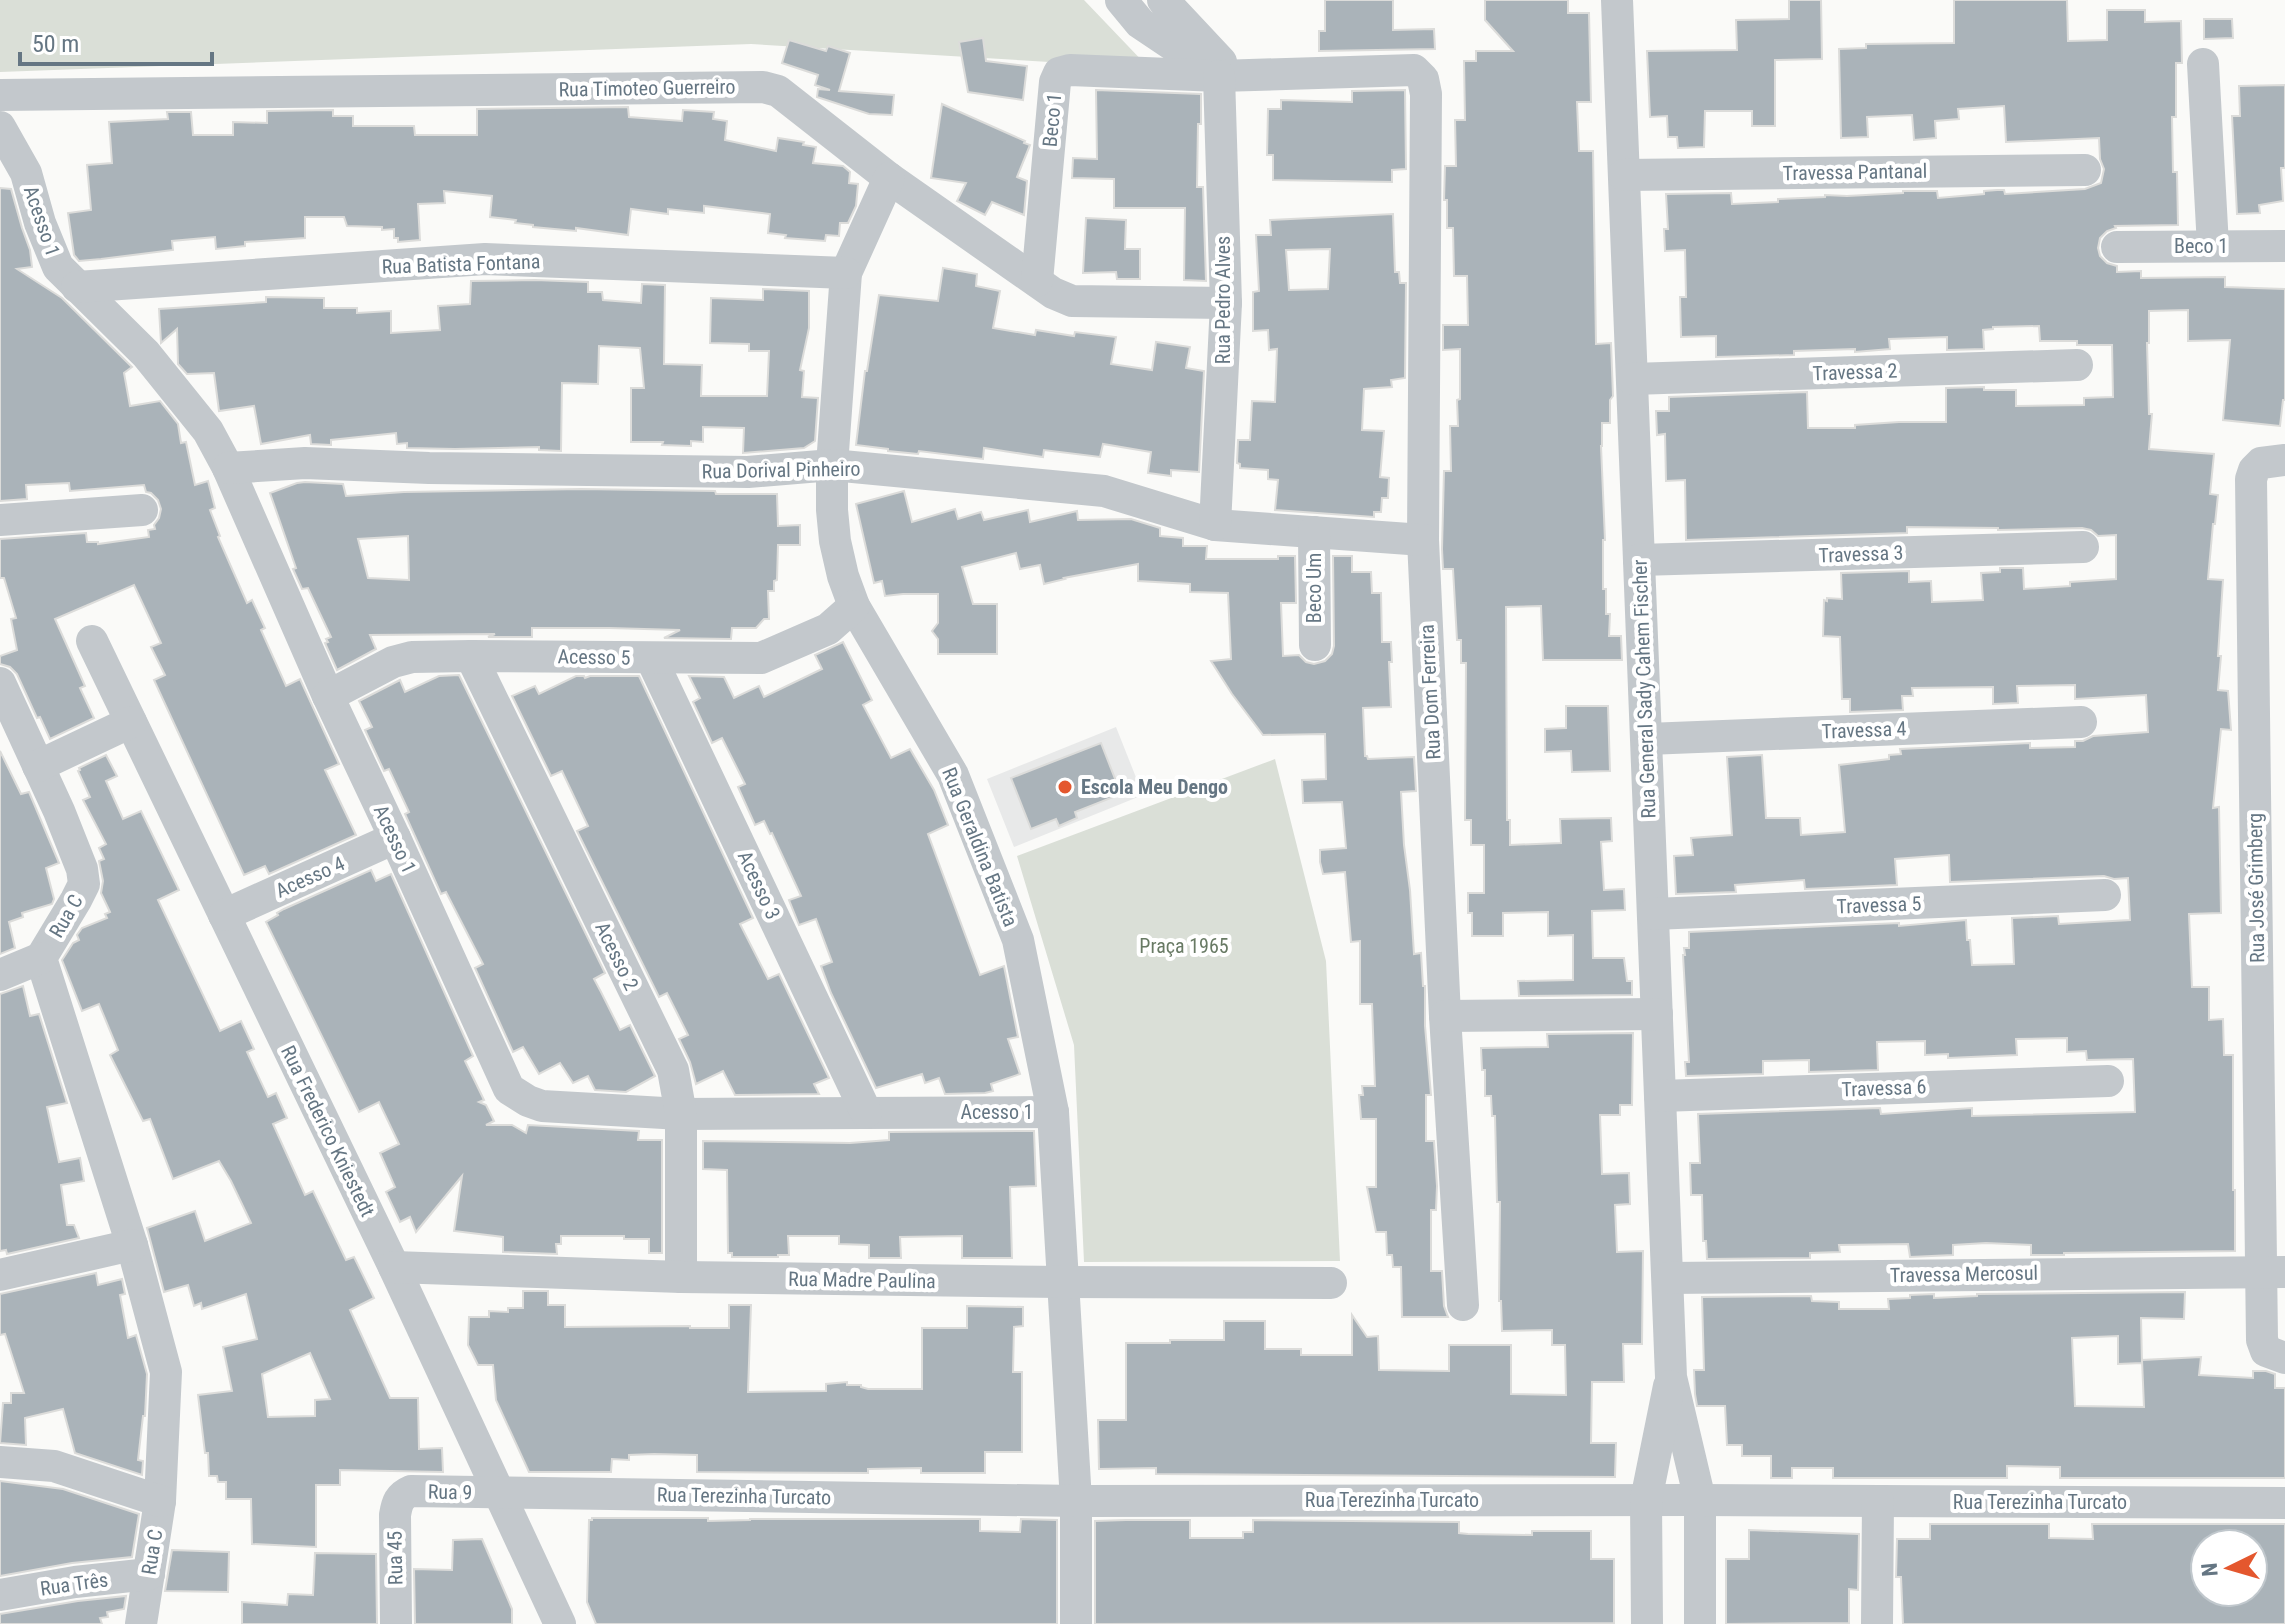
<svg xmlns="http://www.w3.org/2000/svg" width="2285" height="1624" font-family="'Roboto Condensed',sans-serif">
<rect width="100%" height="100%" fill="#fafaf8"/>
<path fill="#e8e9e9" d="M1116,727l27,68 -129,52 -27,-68z"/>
<g fill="#dadfd7">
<path d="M0,0h1084l65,68 -398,-24 -751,28z"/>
<path d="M1275,759l51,202 14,300 -256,1 -10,-217 -57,-189z"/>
</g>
<g fill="#aab3b9" stroke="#dcdcda" stroke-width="2" fill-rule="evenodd">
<path d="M1325,0h68v30l41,-1 1,20 -116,2v-20h6z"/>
<path d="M1485,0h83v13h21l2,89h-14l2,49h14l3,193 15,-1 2,53 -3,4v23h-8v23h-1l4,94h-2v49h3v25h4l-1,22h12l1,24h-79l-2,-54 -35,1 1,213h3v25l51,-2 -1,-24 51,-1 1,23 -11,1 3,48 20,-1 1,21 -33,1 1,47h31l3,23h5v14l-113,1 -1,-15 55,-1v-45l-25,1v-24l-45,1v23h-31v-23h-4v-20h16v-48h-13v-25h-6l1,-157h-5v-23h-4l-4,-71h-10l-1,-20 2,-78h7l-1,-45h8l-1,-26 3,-1v-50l-17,1v-25h25l-1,-49h-13l-1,-48h-6v-28h-3l1,-34h11l-1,-46h10l-1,-59h12v-10h37l-28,-31z"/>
<path d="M1789,0h32l1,59 -47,1v66h-23v-15h-47l-1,36 -26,1 -1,-11h-9l-1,-21 -17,1 -3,-66 90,-1 -1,-30 53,-1z"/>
<path d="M1954,0h113l1,41 39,-1v-30h38v12l36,-1 1,42h-6v54h-4l1,55h4l1,53 -63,1 1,2 -9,3 -7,7 -2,10 2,8 7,7 10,3v6l24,-1v7l84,-1v10l60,2v111h-2l-3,26 -57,-6 7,-80 -42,1v-31l-39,1v32h-2l2,71h3l-3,35 65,5 -4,40 8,1 -3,29h-2l-5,55 15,1 -5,76h3l-3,34 10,1 3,39 -10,-1 -8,79 6,-1 2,106 -32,1 3,73h17v33l14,-1 1,36h9v135h2v61l-171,2v2h-33v-10l-45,-2 -33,2v10l-43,2 -2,-13 -69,1 1,7 -30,1v5l-103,1 -1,-18h-3l-1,-46h-11l-1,-32h10l-2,-49 182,-6 1,6 91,-6v8l163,-4 -2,-53 -46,1 -1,-9 -19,1v-14l-51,1 1,16 -69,3v-4l-23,1v-14l-48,1 1,28 -69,2v-12l-46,1v13l-77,2 -1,-14h4l-6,-107h2l-1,-7h5v-16l210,-9v3l67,-6 1,20h3l2,25 42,-1 -2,-46 46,-2 1,8 71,-4 -2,-42 -14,1 -10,-3 -154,6 -1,-27 -54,4 2,26 -92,4 -1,-9 -69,5 1,7 -60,2 -2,-38 19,-1 -2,-17 41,-3 -5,-78 35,-2 4,63h34l1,17 44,-3 -6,-67 50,-6v-4l12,-1 -1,-5 130,-6v5l45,-1v-6h8l10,-5 55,-4 -2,-37 -71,4v-14l-58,1 1,17 -25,1v-17l-81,1 1,8h-11l1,14 -53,2v-13h-8l-2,-62 -17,-1 1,-36 3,1v-3l15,1 -1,-26 68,-2v11l22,-1 1,21 51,-2 -2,-27 19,-1v-4h23l1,21 46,-3v-4l46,-3v-44l-18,1 -7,-6 -9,-2 -84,2v-2l-91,-1v6l-221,7 -1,-60 -19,1 -1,-47 -8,1 -1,-24h13v-14l138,-5 1,36h47v-3l44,-3h47v-34l38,-1v3h32v16l68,-1v-7l29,-1 -1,-52h-35v-4h-37l-1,-15 -46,1v2l-10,1 1,19 -37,1v-13l-58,2 1,10 -35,3v-3l-61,2v4l-78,2v-21l-35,1 -1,-40h6l-1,-47 -20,1 -1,-22h4l-2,-35 65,-1 1,11 46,-2v-3l47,-2v-2l22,1 56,-3v-2h34l1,7 46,-4v-3l13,-1h7l1,4 80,-5 16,-6 3,-14 -4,-10 -1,-21 -93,4 -2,-36 -46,3 1,10 -24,2 1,17 -22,2 -2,-25 -45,2 1,20 -27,1 -2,-89 27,-1v-4l88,-1z"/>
<path d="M2204,19h28l1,19 -29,1z"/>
<path d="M983,38l3,23 41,5 -4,34 -55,-8 -9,-50z"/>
<path d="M789,40l37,11 2,-5 22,7 -11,38 55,4 -2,20 -23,-1 -52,-17 1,-8 12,1 -15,-5 3,-10 -36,-12z"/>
<path d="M2285,85v83h-4l2,33 -24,4 1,8 -23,1 -5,-98h8l-1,-30z"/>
<path d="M1096,90l105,4v30h-3l-1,63h6l3,94 -22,-1 1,-72h-71v-29l-42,-1 1,-20 24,1z"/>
<path d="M1405,90l1,79 -14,1v12l-119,-2v-25h-6l1,-46h13v-9l71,2v-11z"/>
<path d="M942,104l83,37 -1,2 6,2 -13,32 10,4 -3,34 -32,-13 -7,13 -28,-14 9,-18 -35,-5z"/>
<path d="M628,107l1,10 53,4 1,-11 31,2 -1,7 14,2 -2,19 51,11 2,-13 26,4 -1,3 13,2 -3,16 30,3 7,6 -1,11 9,1 -2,22 -8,17h-8l-1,13 -13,-1 -1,6 -40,-3 1,-3 -18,-2 2,-19 -66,-8v7l-36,-4v5l-37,-5 -3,26 -52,-7v3l-43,-4v-2l-18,-2 1,-3 -26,-3 2,-21 -48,-5 1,12 -27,1 2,36 -22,2v-4h-4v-9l-12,1v-3l-35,-1 -3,-9h-39v21l-60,4v4l-29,3 -1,-12 -43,4 1,9 -72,9 -22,2 -5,-6 -6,-42 23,-3 -4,-45 25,-2 -3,-41 59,-3 -1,-7h24l2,23h40v-13l34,1v-12l66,-1v6h20v10h61l1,9h62v-26z"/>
<path d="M0,188l11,1 11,39 8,22 2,17 -15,2 45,29 70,69 -8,6 6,33 30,-5 18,23 3,19 5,-1 9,43 13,-4 7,27 -5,2 10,26 -2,1 29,66 5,-3 13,28 -4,2 25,56 14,-7 39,85 -14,6 31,65 -87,39 -4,-8 -21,9 -90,-195 11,-5 -14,-28 10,-4 -27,-58 -79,34 30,67 -5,2 14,30 -44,21 -10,-22 -3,1 -20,-44 -7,-7 -10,-3v-8l17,-6 -6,-31 5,-1 -12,-40h-4v-39l86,-6 1,9h11v2l51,-7 -1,-7 7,-1 -1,-4 5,-7 2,-9 -3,-9 -7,-7 -5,-1 -2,-7 -74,6 -1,-8 -43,2 1,14 -27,2z"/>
<path d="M1393,214l2,58h4l1,11h6l-1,95 -14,2 1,7 -28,2 -2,41 22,1 -4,46 9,1 -1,20h-6l-1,14h-7v5l-99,-7 3,-30 -10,-1v-9l-28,-2v-4l-3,-1 1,-23h12l2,-39 23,1 2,-53 -8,1 -1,-20 -15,1v-39l6,-1 -3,-56h15l-1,-15zM1330,249l-2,40 -39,1 -3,-40z"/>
<path d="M1086,218l40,2 -1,29h15v30h-23l-1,-7 -33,1z"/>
<path d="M943,268l34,6 -1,12 24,5 -7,37 42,7 1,-5 38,6 1,-4 41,5 -5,27 41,6 4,-28 34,5 -4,21 18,3 -5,101 -28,-2v6l-23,-3 3,-21 -48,-8 -3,13 -56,-7 -1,7 -59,-9 -1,11 -64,-8 -1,3 -30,-3v-2l-32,-4 9,-74h2l12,-76 59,6z"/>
<path d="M535,280l53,2v10h14l1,8 38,3 1,-19 23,1 -1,79 38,1 -1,31h66l2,-45h-20v-7l-39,-1 1,-45 52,2v-11l46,2v37l-9,42 4,1 -2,26 16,1 -3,43 -11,7 -61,5 1,-25 -41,-1v15l-12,-1v5l-29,-1 1,-3h-32v-54h13l-4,-40 -41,-2 -1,38 -36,-1 -1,68 -22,-1v-3l-84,2 -48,-1v-5l-10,1 -1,-11 -65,7v5l-20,-1 -1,-9 -49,9 -7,-38 -35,5 -5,-38 -27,1 -9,-10 -1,-35 -16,14 -2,-34 107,-7v-5l58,1v10h33v5l34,-2v22l49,-3 -2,-24 32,-2 1,-23z"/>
<path d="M305,482l38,2 3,12 58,-4 177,-3 134,2 1,3h61l1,32 22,-1v20h-22l-1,35 -3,1v10h-6l1,28h-5l-8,9h-24l-1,11 -67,-1 16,-8 -71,-2h-77v9h-44l7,-3 -125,1 6,14 -39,21 -12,-27 3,-1 -2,-3 5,-2 -23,-49 -6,1 -9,-20 3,-1 -26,-75 27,-10zM408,536l1,44 -41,-2 -10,-39z"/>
<path d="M904,491l8,31 43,-13 3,10 23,-7 3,8 44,-10 2,12 47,-11 1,9 53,-1 29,9v8l23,2v8h24l-1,13h72v-3h17l1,47h-15l2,53 16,-1 7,7 8,2 11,-3 7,-7 2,-8 -1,-90h19v16h19l1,21h9l1,49h9l1,20h-3l2,45 -28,1 2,48h2l1,3 46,-2 2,34 -15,1 3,53 6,45 4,64 7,-1 2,33h2v40l6,69h-5v46h8l3,45 -1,24h-5v61h11l2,35 4,11h-46l-1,-50h-8l-1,-12h-5l-1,-23h-10l-9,-45h9v-68h-15l-2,-24h4l-1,-9h13l-3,-82h-12v-63l-9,1 -6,-70 -22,2 -3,-12v-12l26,-2 -4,-46 -39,1 -1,-23 24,-1 -1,-45 -62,1 -31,-41 -21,-33 20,-2 -3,-66 -38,-1v-8l-52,-3v-17l-74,14 1,1 -21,5 -4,-19 -20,4 -4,-16 -54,14 11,37h24v50h-59v-15l-6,-8 6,-8v-29h-35l-18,2 -3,-15 -8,2 -18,-79z"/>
<path d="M843,642l29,58 -9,5 28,53 19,-9 24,41 14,35 -20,9 52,141 24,-9 14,71 -10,2 12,35 -29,10 2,7 -8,2 -40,1 -6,-16 -14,5 -3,-9 -46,14 -45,-95 -10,-27 11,-4 -16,-43 -17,6 -10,-25 12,-4 -29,-63 -2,1 -6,-13 -9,4 -17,-38 7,-3 -23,-46 -10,5 -19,-41 7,-4 -11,-22 35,1 10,21 25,-12 5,11 58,-28 -7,-14z"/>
<path d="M459,675l146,298 -11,6 7,13 19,38 10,-5 25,51 -29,16 -31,-2 -7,-14 -15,7 -13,-20 -21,11 -16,-27 -10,5 -38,-84 8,-4 -37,-72 -5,2 -36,-80 4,-2 -20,-43 -5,2 -19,-41 7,-3 -13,-26 41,-21 5,12 34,-16z"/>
<path d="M576,676h8l1,2 5,-2h49l114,242 -13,6 28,55 11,-5 50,104 -15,6 5,10 -84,1 -12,-24 -27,13 -6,-22 -11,-23 9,-4 -21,-42 -8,4 -82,-166 11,-5 -26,-55 -11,5 -39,-80 23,-10 4,8z"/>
<path d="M1566,706h42l2,65 -38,1 -1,-21 -26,1v-23l21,-1z"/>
<path d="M1101,743l20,51 -46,18 2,6 -18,8 -3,-7 -25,10 -20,-51z"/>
<path d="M0,751l21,43 8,-2 30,71 -13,5 8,31 -2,5 -30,9 1,4 -14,5 6,26 -15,6z"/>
<path d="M106,755l11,21 -11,5 17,38 18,-8 38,79 -21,10 62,131 21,-10 13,28 -7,3 21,45 8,-4 11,25 -14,6 32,71 8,-4 33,69 8,-3 20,41 -24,12 40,88h28l1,51 23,-1 1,24 -103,-2v15h-24v62l-64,-3 -1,-45h-25v-17h-8l-1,-6h-8l-1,-23h-3l-7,-58 34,-4 -9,-44 34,-8 -11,-45 -44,15 -1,-6 -7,3 -6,-21 -24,7 -17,-64 48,-17 10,30 46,-18 -20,-42 -12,-20 -46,18 -23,-60 -7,2 -33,-66 8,-5 -19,-46 -17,7 -20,-51 11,-17 6,-3 -2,-5 5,-7 25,-10 -2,-4 5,-2 -9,-19 2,-12 -4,-20 5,-2 -5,-11 7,-4 -23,-44 7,-3 -12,-26 2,-1 -1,-2zM310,1353l20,46 -15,1v16l-47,1 -6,-43z"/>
<path d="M371,870l5,11 15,-7 82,182 -8,5 19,39 -5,2 7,3 8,16 -8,4h26l14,8 2,-8 111,6 -1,9h24v113h-13v-14h-25v-3h-63v8h-5l1,10 -54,-2v-15l-49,-6 8,-55 -46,56 -6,-15 -10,5 -14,-30 9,-5 -15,-34 19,-9 -20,-42 -20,10 -93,-190 12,-7 -1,-2 7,-4z"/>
<path d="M23,986l7,30 9,-2 28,89 -20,4 12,55 21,-4 4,23 -23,4 6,40h7l5,13 -72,16 -1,-4 -6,1v-257z"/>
<path d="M1633,1033l-1,72h-12v10h-20l2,59 27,-1 1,31 -15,1 2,47 26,-1 -1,93h-19l1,38h-32l-1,61h25l-1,34 -459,-3v-6l-57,1 -1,-49h28v-77h44v-3h54v-19h41v28h36v6h51v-40l15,22 11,-1 1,34 70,1v-26h62v49l55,1 -1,-50h-13v-15l-50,1 -1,-30h-2l1,-99h-3l-2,-86h-3l-1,-20h-6v-26h-3l-1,-22 67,-1 -1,-13z"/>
<path d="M1034,1131l2,55 -26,1 2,71h-50v-22l-62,1 1,21h-32v-13l-30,-1v-8h-51l1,19h-11v2h-46v-4h-4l-1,-83 -24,-1v-28l147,2 39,-3v-8z"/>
<path d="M96,1273l2,12 24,-6 3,15 -5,1 8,43 8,-3 11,39 -2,42h-2l-5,44 5,1 -1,14 -67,-22 -12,-44 -38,9 1,27 -26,-2 3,-40h8v-10h13l-19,-59 -5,1v-41z"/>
<path d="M523,1291h25v14h17v22l125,-1v2h39v-23h22l-3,87 78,-1v-7l21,-2v3h14v2l7,2h54v-61h45v-22l56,1v19l-9,1 -1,45h9v80h-37v21h-64v-5l-53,1v4l-171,-1v-17l-43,-1 -25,1v5l-17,-1 -1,13h-82l-33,-72 -3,-35h-15l-10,-20 1,-28h20v-6l19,1v-4h15z"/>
<path d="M2185,1292l-1,27 -43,-1 1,45 -24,1v-28l-46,2 3,68 69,1 -2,-47 59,-3 -2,18 54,3v-7h13l9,3v14h10v90h-225v-11l-53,-1v12h-174v-10h-41v10h-21v-22h-29v-11h-15l-2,-39h-28l-2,-12 -1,-24h10l-2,-73 109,-1 1,5 27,1v7h50l-1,-10 22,-1v-3l24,-1v4l43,-2v-2z"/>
<path d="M0,1481l63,8 76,25 -7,43 -60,6 -72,13z"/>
<path d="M592,1518h116v3l42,-1v-1h230v12l40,1 1,-13 36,1v104h-461l-9,-22 2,-82h3z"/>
<path d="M1126,1520h64v18h53v-6h10v-12l206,2v11l9,1 64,1v-4h59v28h23v64l-519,1v-103z"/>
<path d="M1930,1524h119v14l44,1 -1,-15h193v100h-382l-2,-47h-5l1,-38h33zM2205,1544h48v48h-48z"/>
<path d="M1749,1530l110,4 -1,56 -9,-1v34l-123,1v-65h23z"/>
<path d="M482,1539l30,70v15h-97l-1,-55 38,1 1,-30z"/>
<path d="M172,1550l57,2 -1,40 -63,-1z"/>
<path d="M315,1553l61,1 1,70h-135v-22l45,3 1,-11 25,1z"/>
<path d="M126,1596l-2,13 -17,3 1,5 -8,1 2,6h-102v-10l78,-13z"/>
</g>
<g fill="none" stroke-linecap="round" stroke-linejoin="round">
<g stroke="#c3c8cc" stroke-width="32">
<path d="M1121,0l19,23 79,53"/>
<path d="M1163,0l58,62"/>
<path d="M1617,0l54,1377 29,123v124"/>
<path d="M2203,64l10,182"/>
<path d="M0,95l763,-8 15,4 111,87 164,115 19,8 154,2"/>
<path d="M0,127l26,46 14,50 18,44 88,87 62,77 20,37 100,228 67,142 114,251 19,12 14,5 139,8 372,-2"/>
<path d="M1624,175l461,-5"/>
<path d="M889,178l-43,95 -14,192v45l3,31 8,35 11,30 99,169 65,165 35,172 23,389v123"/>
<path d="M2117,247l168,-1"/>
<path d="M1037,281l18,-199 4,-9 11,-3 149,6 195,-6 9,9 3,15 -3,446 22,476 18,289"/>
<path d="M77,287l408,-28 361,14"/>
<path d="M1632,379l445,-14"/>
<path d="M2285,460l-24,3 -7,7 -3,9 11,861 4,11 19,7"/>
<path d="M228,468l77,-5 124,5 319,4 84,-7 272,26 111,34 208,15"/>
<path d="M0,520l142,-10"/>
<path d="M1215,525l11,-222 -7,-227"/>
<path d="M1314,532l1,113"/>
<path d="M1639,560l444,-13"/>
<path d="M92,641l302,626 166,357"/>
<path d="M471,656l202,414 8,44v163"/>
<path d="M651,658l215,454"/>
<path d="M0,683l59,128 23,58 2,15 -8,16 -35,58 91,287 34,127 -6,129 -19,123"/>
<path d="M328,696l65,-34 19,-5 59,-1 290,2 67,-29 26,-23"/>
<path d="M1647,739l434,-17"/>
<path d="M38,766l93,-44"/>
<path d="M1653,914l452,-19"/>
<path d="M224,915l171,-77"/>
<path d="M0,975l41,-17"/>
<path d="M1445,1016l212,-2"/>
<path d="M1660,1096l448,-15"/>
<path d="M394,1267l287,10 382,5 268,1"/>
<path d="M0,1275l132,-30"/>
<path d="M1668,1278l617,-6"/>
<path d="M0,1462l54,4 106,35"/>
<path d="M0,1595l75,-13 74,-8"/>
<path d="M396,1624l-1,-109c2,-12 4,-19 16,-24l665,10 624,-1 585,3"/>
<path d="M1647,1624l-1,-124 23,-114"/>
<path d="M1877,1624l1,-123"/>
</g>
</g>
<circle fill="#e4572e" stroke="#fff" stroke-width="3" cx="1065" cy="787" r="8"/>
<g text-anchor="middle" stroke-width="8" stroke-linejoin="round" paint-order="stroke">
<g font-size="20" fill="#657683" stroke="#fff">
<text transform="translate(647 88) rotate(-1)" y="7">Rua Timoteo Guerreiro</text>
<text transform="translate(1052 120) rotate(-85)" y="7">Beco 1</text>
<text transform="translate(1855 172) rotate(-1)" y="7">Travessa Pantanal</text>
<text transform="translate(42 221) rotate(71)" y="7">Acesso 1</text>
<text x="2201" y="253">Beco 1</text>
<text transform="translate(461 264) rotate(-2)" y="7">Rua Batista Fontana</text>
<text transform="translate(1223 300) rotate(-90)" y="7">Rua Pedro Alves</text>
<text transform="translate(1855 372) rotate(-2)" y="7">Travessa 2</text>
<text transform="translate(781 470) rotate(-1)" y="7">Rua Dorival Pinheiro</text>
<text transform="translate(1861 554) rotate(-2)" y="7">Travessa 3</text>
<text transform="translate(1314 588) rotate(-90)" y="7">Beco Um</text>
<text transform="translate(594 657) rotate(1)" y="7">Acesso 5</text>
<text transform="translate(1644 689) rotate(-92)" y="7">Rua General Sady Cahem Fischer</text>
<text transform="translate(1430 692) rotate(-93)" y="7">Rua Dom Ferreira</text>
<text transform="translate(1864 730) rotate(-2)" y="7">Travessa 4</text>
<text transform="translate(395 839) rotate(65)" y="7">Acesso 1</text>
<text transform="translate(980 847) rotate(68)" y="7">Rua Geraldina Batista</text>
<text transform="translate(310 877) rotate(-24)" y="7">Acesso 4</text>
<text transform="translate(759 885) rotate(65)" y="7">Acesso 3</text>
<text transform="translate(2256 888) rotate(-91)" y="7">Rua José Grimberg</text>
<text transform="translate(1879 905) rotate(-2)" y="7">Travessa 5</text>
<text transform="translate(66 916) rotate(-60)" y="7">Rua C</text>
<text transform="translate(617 956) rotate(64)" y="7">Acesso 2</text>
<text transform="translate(1884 1088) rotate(-2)" y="7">Travessa 6</text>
<text x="997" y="1119">Acesso 1</text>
<text transform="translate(328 1131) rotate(64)" y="7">Rua Frederico Kniestedt</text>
<text transform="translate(1964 1274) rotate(-1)" y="7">Travessa Mercosul</text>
<text transform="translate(862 1280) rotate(1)" y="7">Rua Madre Paulina</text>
<text transform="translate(450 1492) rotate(1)" y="7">Rua 9</text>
<text transform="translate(744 1496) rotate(1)" y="7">Rua Terezinha Turcato</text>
<text x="1392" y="1507">Rua Terezinha Turcato</text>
<text x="2040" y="1509">Rua Terezinha Turcato</text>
<text transform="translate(152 1552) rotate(-81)" y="7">Rua C</text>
<text transform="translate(395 1558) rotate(-91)" y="7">Rua 45</text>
<text transform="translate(74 1584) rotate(-8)" y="7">Rua Três</text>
</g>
<g font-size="20" font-weight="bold" fill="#657683" stroke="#fff" text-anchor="start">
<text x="1081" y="794">Escola Meu Dengo</text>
</g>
<g font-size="20" fill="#687a64" stroke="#fff">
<text x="1184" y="953">Praça 1965</text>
</g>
</g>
<g transform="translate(2229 1568) rotate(265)"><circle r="38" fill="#ffffff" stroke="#c1c8cd" stroke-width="2"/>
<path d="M0-6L14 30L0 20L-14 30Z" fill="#e4572e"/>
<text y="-12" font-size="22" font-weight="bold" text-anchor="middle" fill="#657683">N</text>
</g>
<path d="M20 52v12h192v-12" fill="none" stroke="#657683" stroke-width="4"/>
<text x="32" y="52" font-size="24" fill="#657683" stroke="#ffffff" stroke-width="6" paint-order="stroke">50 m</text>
</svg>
